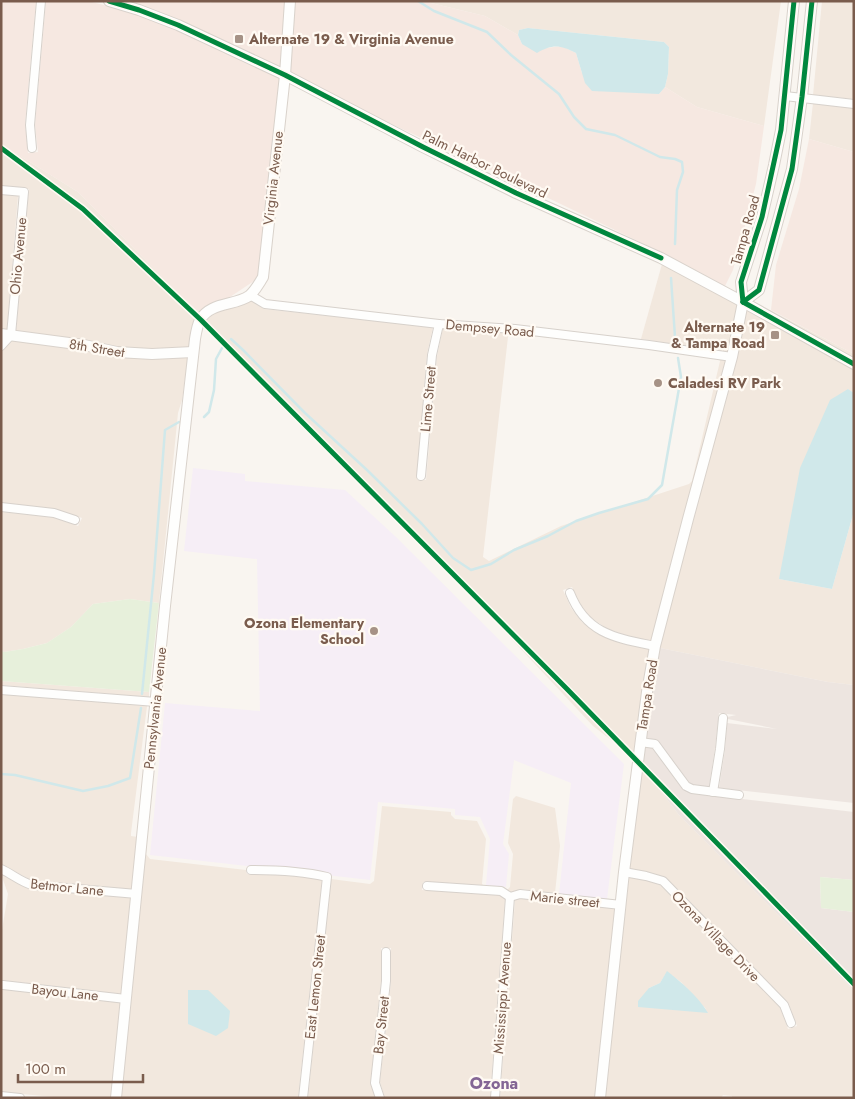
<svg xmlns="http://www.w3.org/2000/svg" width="855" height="1099" font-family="Jost,sans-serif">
<rect width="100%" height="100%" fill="#f9f5f0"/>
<g fill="#f2e8de" fill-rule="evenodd">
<path d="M428,1h353l-17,125 -67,-19 -32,-20 3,-13 1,-27 -5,-5 -136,-14 -9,2 -1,5 -33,-19 -54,-13z"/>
<path d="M822,1h32v98l-41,-4z"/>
<path d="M813,103l41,5v44l-45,-13z"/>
<path d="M1,144l77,48 121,122h-1l-4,6 1,1 -5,17 -1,10 -37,2 -34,-2 -102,-17 13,-142 -28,-3z"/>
<path d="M1,194l17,2 -11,134h-6z"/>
<path d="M662,264l76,40 -10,48 -87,-13z"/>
<path d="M250,300l14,9 169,18 -6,27 -10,126h9l11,-124 6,-28 72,5 103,12 -105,-11 -5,3 -25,220 6,4 72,-35 128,-42 3,-3 28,-120 -1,-2 7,1 -42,156 -32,125 -25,-5 -21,-8 -16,-11 -11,-14 -7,-16 -9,3 8,18 11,14 18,13 24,9 26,5 -8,42 -9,66 -40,-31 -162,-173 -225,-232 8,-8z"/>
<path d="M752,301h1l101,53v5z"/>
<path d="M747,309l107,60v24l-6,-4 -69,190 53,10 22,-78v174l-26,-3 -168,-34 32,-128 44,-159z"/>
<path d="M13,340l175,16 -6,44 -4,13 -19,190 -29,-4 -37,5 -22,23 -24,16 -24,6 -19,3 -3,-2v-138l52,5 25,9 4,-8 -27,-9 -54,-6v-151z"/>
<path d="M1,681l148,11v5l-148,-12z"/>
<path d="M1,694l146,12 -16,127v3l7,1 -5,52 -100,-8 -32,-17z"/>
<path d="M642,767l37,48 175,176v107h-122v-2l-9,-1 -2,3h-116l24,-221 16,3 15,5 120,122 8,22 9,-3 -9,-24 -122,-123 -18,-7 -18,-3zM667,972l14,10 25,27 -57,-21 11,-5z"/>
<path d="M516,796l39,12 5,38 -5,47 -34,-4 -10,3 -4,-2 3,-3 3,-33 -5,-11 5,-44z"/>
<path d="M382,806l69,6v3l4,4 22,2 9,18 -4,45 1,1 -60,-3 -1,8 77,5 6,4 -15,199h-105l-5,-16 11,-100v-34h-10v33l-10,101 4,16h-67l23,-219 39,5 4,-3z"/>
<path d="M147,838l-1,16 4,5 96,11 1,4 35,1 29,2 11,3 -24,218h-177z"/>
<path d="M1,874l12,5 10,7 9,3 100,9 -10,96 -121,-14v-44l7,-42z"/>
<path d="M521,898l94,10 -20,190h-95l15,-198z"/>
<path d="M1,989l120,13 -10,96h-47l-63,-6z"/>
</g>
<g fill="#f6e8e1">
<path d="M1,1h35l-11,123 3,29 10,-1 -3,-27 11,-124h41l30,7 21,6 38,15 104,49 -22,197 -4,6 -27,18 -28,15 -121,-122 -77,-48z"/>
<path d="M127,1h82l2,2 1,-2h73l-5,68z"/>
<path d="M295,1h133l3,2 54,13 33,19 4,9 24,4 16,-2 14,7 6,20 77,21 6,-7 32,20 67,19 -8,58 -23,86 -8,16 -60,-32 -175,-84 -135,-63 -65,-34z"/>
<path d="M809,139l45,13v202l-83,-44 5,-45 23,-76z"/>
</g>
<g fill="#ede5e0">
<path d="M660,648l168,34 26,3v118l-135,-15 6,-38 2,-27 50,6 -54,-11 13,-3 -17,-2 -4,35 -6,39 -16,-2 -4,-3 -30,-40 -3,-2 -10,-2 6,-45z"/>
<path d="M644,747l8,1 30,40 9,5 163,19v68l-34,-3 1,31 33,4v79l-175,-176 -37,-48z"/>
</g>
<path fill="#f6eef6" d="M193,468l52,6v7l100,9 51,47 228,227 -17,135 -48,-5 12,-111 -57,-23 -11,84 6,10 -3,33 -20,-2 4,-46 -10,-22 -25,-2v-6l-77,-7 -8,78 -220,-25 15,-152 95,8 -3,-152 -73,-8z"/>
<g fill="#e7f0db">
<path d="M130,599l29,4 -10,89 -148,-11v-31l3,2 19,-3 24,-6 24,-16 22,-23z"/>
<path d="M820,877l34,3v32l-33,-4z"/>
</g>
<g fill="#d0e8ea">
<path d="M528,28l136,14 5,5 -1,27 -3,13 -6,7 -67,-3 -7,-8 -9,-30c-16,-8 -23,-9 -39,0l-15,-9 -4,-9 1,-5z"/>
<path d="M848,389l6,4v118l-22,78 -53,-10 21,-111 30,-68z"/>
<path d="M667,971c15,12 31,25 41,42l-70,-6v-6l11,-13 11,-5z"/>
<path d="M188,990h20l22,21 -2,17 -12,8 -28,-12z"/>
</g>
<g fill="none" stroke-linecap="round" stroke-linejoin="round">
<g stroke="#d0e8ea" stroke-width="2.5">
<path d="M418,1l16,10 53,21 24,23 48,39 15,23 12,12 29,6 45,22 15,2 7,3 1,10 -6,18 -2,54"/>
<path d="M671,278l4,59"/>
<path d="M231,339l12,11 62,63 62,57 55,54 31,34 18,12 20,-6 23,-14 34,-14 28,-15 23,-8 49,-14 14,-14 19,-108 -3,-19"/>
<path d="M204,417l5,-5 5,-22 2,-31 6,-11"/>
<path d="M142,694l12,-120 11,-144 14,-8"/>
<path d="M1,774l14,1 68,16 25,-5 22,-8 11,-70"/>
</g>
<defs>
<g id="street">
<path d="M785,96l69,8"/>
<path d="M32,148l-2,-23 11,-124"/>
<path d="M1,190l23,2 -13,143 -10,11"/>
<path d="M250,295l15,9 174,20 76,5 134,16 83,12"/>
<path d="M421,476l11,-121 7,-31"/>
<path d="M1,507l53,6 21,7"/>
<path d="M570,593c16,41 46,45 85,53"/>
<path d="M1,690l155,12"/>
<path d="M640,742l15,2 31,42 6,3 47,6"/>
<path d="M713,792l7,-43 3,-31"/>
<path d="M1,869c11,5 20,13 31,16l105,9"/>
<path d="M251,870c25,0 51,1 76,7l-24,221"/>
<path d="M624,872l22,4 17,5 121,124 7,18"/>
<path d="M427,886l74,5 9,6"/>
<path d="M510,897l10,-3 101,11"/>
<path d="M3,985l123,14"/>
<path d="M1,1096l19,2"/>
<path d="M380,1098l-5,-15 11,-102v-29"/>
<path d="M495,1098l15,-201"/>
</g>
<g id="secondary">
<path d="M109,1l30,9 39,15 107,50 138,72 93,46 145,65 82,44 111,62"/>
<path d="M743,302l16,-12 33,-121 10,-72 10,-96"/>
<path d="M1,334l83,11 33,7 35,2 41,-2"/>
<path d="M116,1098l49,-492 30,-267c1,-6 2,-13 5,-19 10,-18 34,-14 49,-24 6,-5 10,-12 14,-19l22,-202 5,-74"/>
<path d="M600,1098l24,-226 23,-180 8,-46 33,-127 44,-162 11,-55 -2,-20 21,-65 12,-52 7,-35 13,-129"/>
</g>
</defs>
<use href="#street" stroke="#d7d1cb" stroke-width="10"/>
<use href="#secondary" stroke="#d9d2cb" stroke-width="12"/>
<use href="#street" stroke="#fefefd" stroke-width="8"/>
<use href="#secondary" stroke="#fefefd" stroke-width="10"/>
<defs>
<g id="cycleway">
<path d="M109,1l30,9 39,15 107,50 138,72 93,46 145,65"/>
<path d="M1,148l82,61 118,111 366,369 287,295"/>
<path d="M743,302l16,-12 33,-121 10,-72 10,-96"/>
<path d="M743,302l-2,-20 21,-65 19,-87 13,-129"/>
<path d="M743,302l111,62"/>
</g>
</defs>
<use href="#cycleway" stroke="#fffaf3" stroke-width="8"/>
<use href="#cycleway" stroke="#00873e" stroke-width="5"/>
</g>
<g fill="#a69286" stroke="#fffaf3" stroke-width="2">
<rect x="234" y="34" width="10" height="10" rx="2.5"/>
<rect x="770" y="330" width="10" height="10" rx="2.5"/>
<circle cx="658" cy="383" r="5"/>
<circle cx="374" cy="631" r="5"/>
</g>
<g text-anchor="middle" stroke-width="4.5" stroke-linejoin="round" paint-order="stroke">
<g font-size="14" font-weight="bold" fill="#7a5c4d" stroke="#fffaf3" text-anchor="start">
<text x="249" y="44">Alternate 19 &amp; Virginia Avenue</text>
<text x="765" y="332" text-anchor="end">Alternate 19<tspan x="765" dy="16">&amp; Tampa Road</tspan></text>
<text x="668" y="388">Caladesi RV Park</text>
<text x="364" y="628" text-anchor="end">Ozona Elementary<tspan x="364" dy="16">School</tspan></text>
</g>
<g font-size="14" fill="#7a5c4d" stroke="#fffaf3">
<text transform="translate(485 164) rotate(26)" y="5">Palm Harbor Boulevard</text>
<text transform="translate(273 178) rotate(-84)" y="5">Virginia Avenue</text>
<text transform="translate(745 230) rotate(-74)" y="5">Tampa Road</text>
<text transform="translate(18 256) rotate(-85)" y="5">Ohio Avenue</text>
<text transform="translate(490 328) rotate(5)" y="5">Dempsey Road</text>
<text transform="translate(97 348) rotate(9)" y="5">8th Street</text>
<text transform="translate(428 399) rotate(-85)" y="5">Lime Street</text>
<text transform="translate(647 695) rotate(-81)" y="5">Tampa Road</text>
<text transform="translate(155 708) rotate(-84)" y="5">Pennsylvania Avenue</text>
<text transform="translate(67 887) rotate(6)" y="5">Betmor Lane</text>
<text transform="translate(565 899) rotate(6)" y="5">Marie street</text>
<text transform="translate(716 936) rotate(46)" y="5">Ozona Village Drive</text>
<text transform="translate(315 987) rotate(-84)" y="5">East Lemon Street</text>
<text transform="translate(65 992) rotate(6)" y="5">Bayou Lane</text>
<text transform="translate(502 998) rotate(-86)" y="5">Mississippi Avenue</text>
<text transform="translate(381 1025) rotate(-84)" y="5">Bay Street</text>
</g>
<g font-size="16" font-weight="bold" fill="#846695" stroke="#fffaf3">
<text x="494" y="1089">Ozona</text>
</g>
</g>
<rect width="855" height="1099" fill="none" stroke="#7a5c4d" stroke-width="5"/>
<path d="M18 1074v8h125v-8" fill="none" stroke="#7a5c4d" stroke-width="2.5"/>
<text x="25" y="1074" font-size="15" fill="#7a5c4d" stroke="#fffaf3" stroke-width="4" paint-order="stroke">100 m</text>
</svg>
